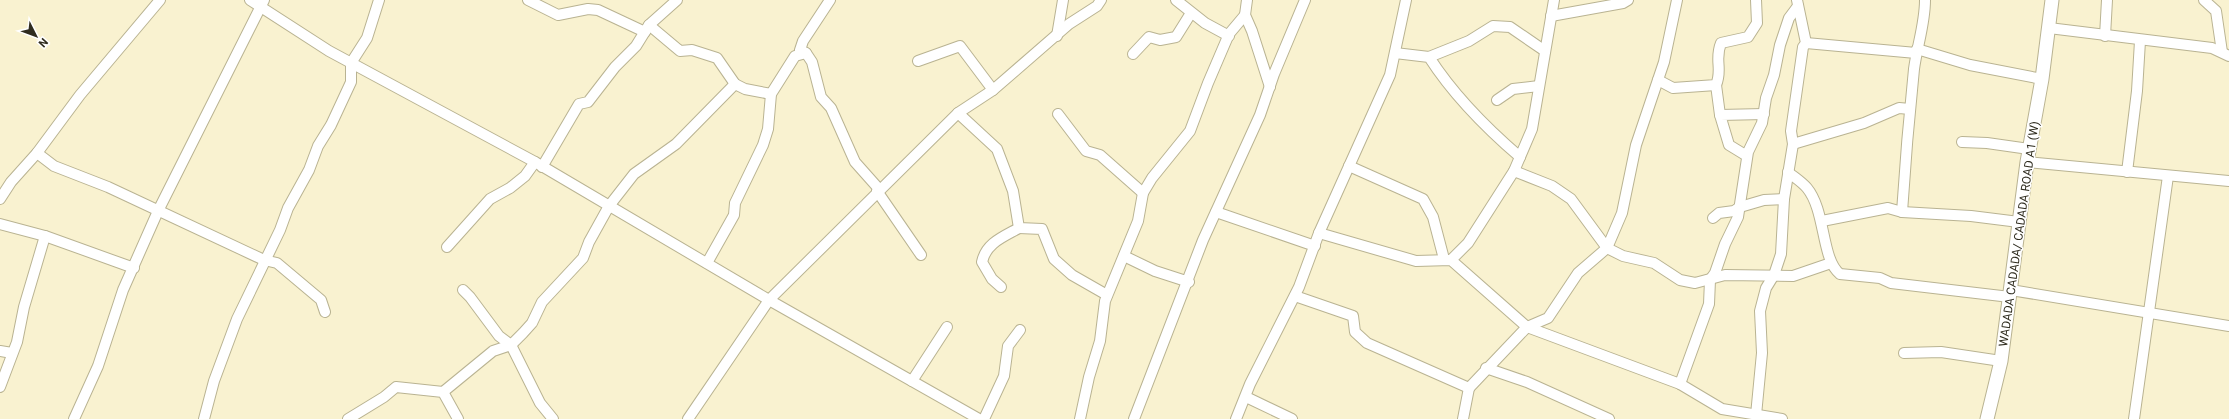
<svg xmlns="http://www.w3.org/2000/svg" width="2229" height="419" font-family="Roboto,sans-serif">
<rect width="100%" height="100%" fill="#f9f2d0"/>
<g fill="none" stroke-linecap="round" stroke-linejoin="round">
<defs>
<g id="minor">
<path d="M250,0l79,51 206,111 234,138 210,119"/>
<path d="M528,0l30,15 30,-6 10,1 47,22"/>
<path d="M830,0l-27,41 -3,9 6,3 6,9 9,35 10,11 24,54 24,27"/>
<path d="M1176,0l29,23 24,13"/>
<path d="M1247,0l-2,15 7,16 18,56"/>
<path d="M2204,0l12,11 6,41"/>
<path d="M1551,16l72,-13 5,-3"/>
<path d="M649,25l31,26 12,-1 25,8 18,26"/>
<path d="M2049,28l163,20 17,8"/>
<path d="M1057,36l6,-36"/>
<path d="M2105,36l2,-36"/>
<path d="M1806,43l110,10"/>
<path d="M1917,49l53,16 72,14"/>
<path d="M1395,53l34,4c25,39 56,70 91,100"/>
<path d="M1133,54l16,-17 11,3 16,-3 15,-24"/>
<path d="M1429,57l40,-16 24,-15 17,1 35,24"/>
<path d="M918,61l42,-15 33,44"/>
<path d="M1658,80l15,8 43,-3c7,-16 -2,-25 5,-42l27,-6 9,-14 -1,-23"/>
<path d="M1716,85l4,30"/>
<path d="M1497,100l16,-11 26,-3"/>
<path d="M958,113l39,36 16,42 6,37 23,1 12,30 18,16 35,20"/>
<path d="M1058,114l28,37 14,4 43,38"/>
<path d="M1962,142l25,1 42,6"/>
<path d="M1793,144l71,-21 35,-15 11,1"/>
<path d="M37,153l17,13 54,21 156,73 13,3 44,37 4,12"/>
<path d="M1747,156l-18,-11 -9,-30 44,-1"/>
<path d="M2027,162l202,19"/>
<path d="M1349,166l74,33 10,18 11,42"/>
<path d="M542,167l37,-63 9,-2 27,-35 21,-21 13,-21 28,-25"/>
<path d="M1514,171l38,15 19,13 36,49 16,8 31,7 26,17 15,3 30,-8 68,1 38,-13"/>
<path d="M1788,172c6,5 14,10 19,16 19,23 14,71 33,86l40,4 11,5 119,14"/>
<path d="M2127,172l10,-81 3,-50"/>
<path d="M877,191l44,64"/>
<path d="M0,199l11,-17 26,-29 43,-58 80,-95"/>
<path d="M1216,212l99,34"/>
<path d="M1902,212c3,-47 7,-95 12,-143 3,-23 11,-45 11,-69"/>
<path d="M1713,218l6,-5 15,-2 6,-4 24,-7 20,-1"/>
<path d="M1822,221l66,-13 14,4 69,4 48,6"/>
<path d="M0,224l45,12 89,32"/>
<path d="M1319,233l97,28 35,-1 76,67 153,57 42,25 60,10"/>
<path d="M447,247l43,-48 20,-11 15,-12 10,-14"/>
<path d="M1124,256l31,15 34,11"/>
<path d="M1451,260l17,-17 46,-72 18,-42 22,-129"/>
<path d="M707,263l27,-48 1,-12 28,-58 5,-16 3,-35 24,-38 11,-3"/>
<path d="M1001,287l-9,-8 -10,-17c4,-19 21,-25 37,-34"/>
<path d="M463,290l7,7 29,39 12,9 29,58 13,16"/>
<path d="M2011,290l218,36"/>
<path d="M1295,296l58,20 2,16 12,11 102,45 58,-61 21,-9 30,-45 29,-25 15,-35 14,-68 28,-83 13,-62"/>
<path d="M0,351l12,2"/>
<path d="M1904,353l37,-1 60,9"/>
<path d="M1486,368l41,14 82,37"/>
<path d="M912,381l35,-54"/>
<path d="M1680,384l29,-80 1,-24 5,-7 10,-29 13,-27 10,-65 14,-29 4,-25 8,-23 6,-30 9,-27 9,-12"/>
<path d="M0,387l17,-45 7,-35 21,-71"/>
<path d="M443,392l50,-41 18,-6 12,-12 9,-10 10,-21 41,-44 6,-16 20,-36 25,-32 42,-30 59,-60 10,5 26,5"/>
<path d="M1246,397l46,22"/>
<path d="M74,419l24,-53 25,-76 35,-79 106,-211"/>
<path d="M204,419l10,-38 23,-62 43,-89 8,-22 21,-38 9,-24 13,-21 20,-43v-19l16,-25 12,-38"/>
<path d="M348,419l36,-22 12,-10 47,5 15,27"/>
<path d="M688,419l81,-119 189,-187 35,-23 76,-66 28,-18 4,-6"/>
<path d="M984,419l20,-43 4,-30 12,-16"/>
<path d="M1080,419l9,-42 11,-36 5,-40 33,-80 5,-28 9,-15 38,-47 18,-48 21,-49 16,-19"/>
<path d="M1134,419l69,-179 57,-125 14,-41 31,-74"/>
<path d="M1236,419l14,-35 49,-97 20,-54 71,-158 16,-75"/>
<path d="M1463,419l6,-31"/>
<path d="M1757,419l-1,-4 6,-62 -2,-42 6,-23 8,-13 7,-21 3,-55 9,-55 -2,-13 12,-84 3,-4 -9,-43"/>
<path d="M2134,419l34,-243"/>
</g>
<path id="major" d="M1987,419l14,-58 26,-199 15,-83 10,-79"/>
</defs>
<use href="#minor" stroke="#b9b392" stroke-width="12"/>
<use href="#major" stroke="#b9b392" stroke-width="15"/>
<use href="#minor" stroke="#fff" stroke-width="10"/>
<use href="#major" stroke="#fff" stroke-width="13"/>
</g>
<g text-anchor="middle" stroke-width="3" stroke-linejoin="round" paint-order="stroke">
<g font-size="12" fill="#2f2c1f" stroke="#fff">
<text transform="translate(2019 234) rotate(-82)" y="4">WADADA CADADA/ CADADA ROAD A1 (W)</text>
</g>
</g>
<g transform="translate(36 36) rotate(132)" stroke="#ffffff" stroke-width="3" paint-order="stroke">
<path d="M0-3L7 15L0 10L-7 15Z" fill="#2f2c1f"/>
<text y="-6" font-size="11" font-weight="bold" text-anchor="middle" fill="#2f2c1f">N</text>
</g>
</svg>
